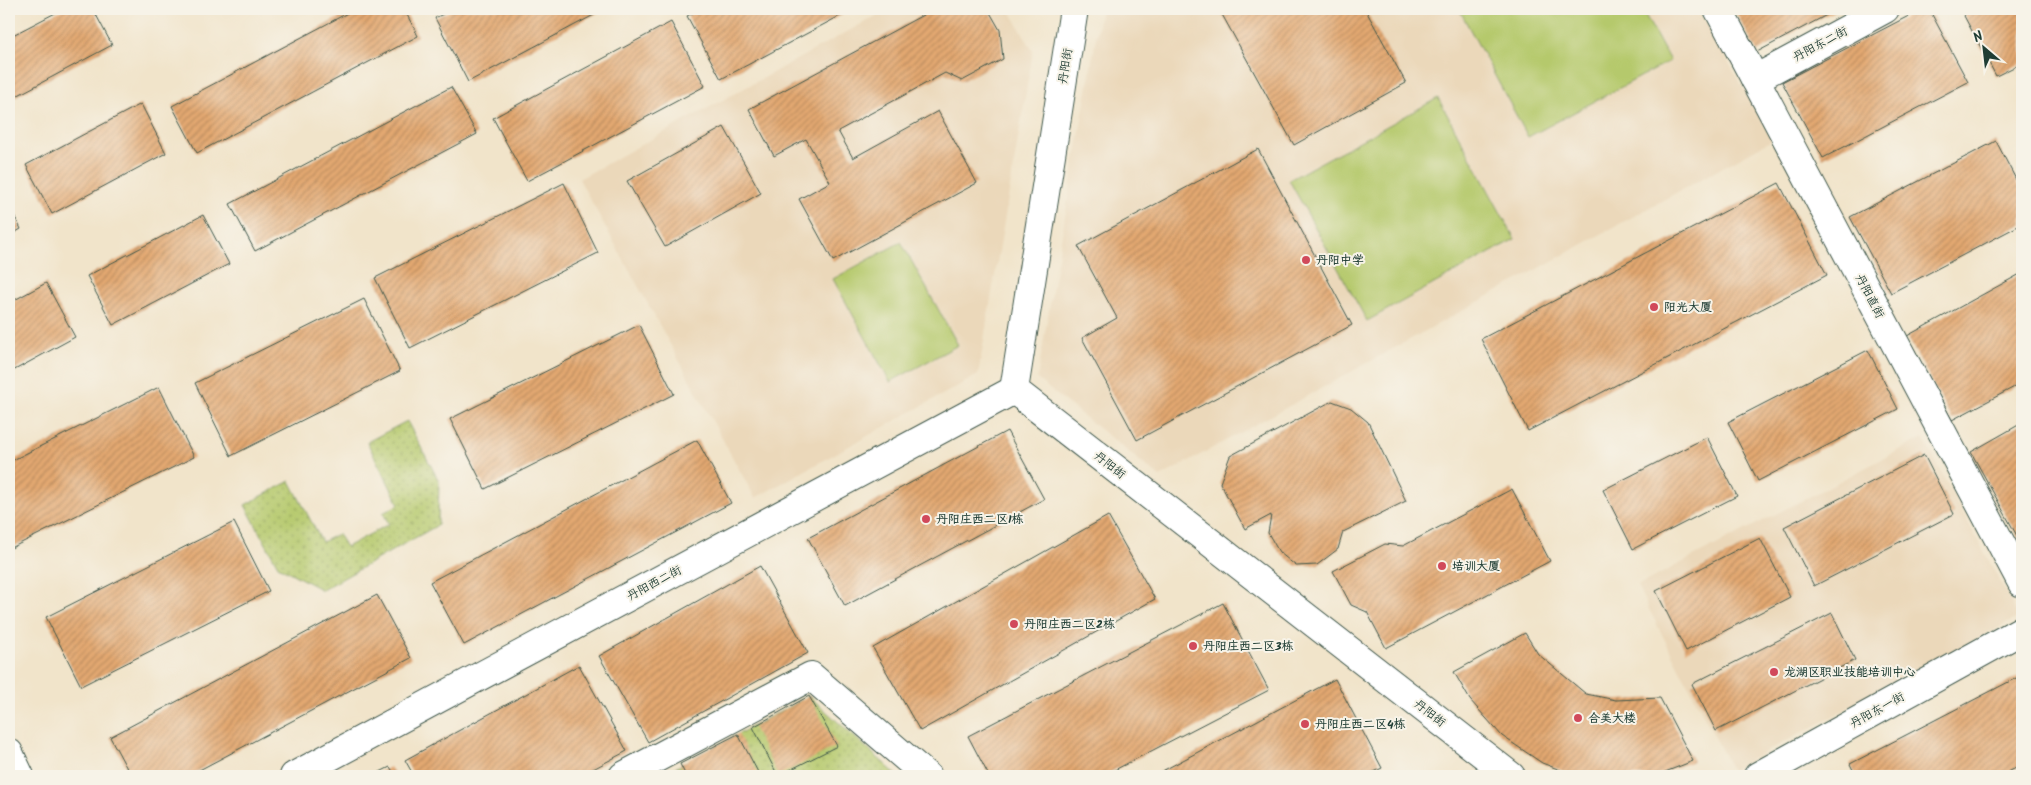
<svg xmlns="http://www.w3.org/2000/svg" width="2031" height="785" font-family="Kalam,'LXGW WenKai TC',sans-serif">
<defs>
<pattern id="grass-dots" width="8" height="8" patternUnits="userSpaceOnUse" patternTransform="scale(1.25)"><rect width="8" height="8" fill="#b5c96c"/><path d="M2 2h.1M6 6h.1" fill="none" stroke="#93a45a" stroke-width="1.8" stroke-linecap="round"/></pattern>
<pattern id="building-hatch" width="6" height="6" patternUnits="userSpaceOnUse" patternTransform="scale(1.25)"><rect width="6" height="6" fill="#e3a871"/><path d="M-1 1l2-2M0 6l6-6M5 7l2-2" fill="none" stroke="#b78a5e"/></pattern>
</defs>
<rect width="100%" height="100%" fill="#f7f3e8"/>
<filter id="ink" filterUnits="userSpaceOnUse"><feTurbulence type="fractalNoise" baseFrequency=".02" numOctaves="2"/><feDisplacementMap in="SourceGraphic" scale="10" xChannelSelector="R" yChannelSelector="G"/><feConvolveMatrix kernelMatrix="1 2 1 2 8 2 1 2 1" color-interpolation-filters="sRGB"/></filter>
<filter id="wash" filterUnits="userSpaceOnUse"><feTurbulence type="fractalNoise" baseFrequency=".0096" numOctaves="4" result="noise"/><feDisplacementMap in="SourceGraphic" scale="20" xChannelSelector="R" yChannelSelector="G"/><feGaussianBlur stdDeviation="1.12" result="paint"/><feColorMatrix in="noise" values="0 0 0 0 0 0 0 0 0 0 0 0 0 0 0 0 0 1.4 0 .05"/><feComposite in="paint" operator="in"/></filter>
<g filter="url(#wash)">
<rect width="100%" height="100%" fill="#f1e4ca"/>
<g fill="#ebd8ba">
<path d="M889,9h120l24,42 -55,324 -223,123 -176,-319z"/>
<path d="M1101,9h598l73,131 -612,337 -123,-98z"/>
<path d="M1923,438l96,179 -287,153 -95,-184z"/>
</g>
<g fill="url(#grass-dots)" stroke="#6a8350">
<path d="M407,421l32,60 -1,44 -116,65 -44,-24 -33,-61 45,-24 32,61 16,-8 8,13 43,-23 -6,-11 16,-9 -32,-62z"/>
<path d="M809,696l89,80h-238z"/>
</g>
<g fill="#b5c96c" stroke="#6a8350">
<path d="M1459,9h183l28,52 -142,76z"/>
<path d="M1438,98l77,141 -148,82 -78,-141z"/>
<path d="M901,242l57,103 -68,37 -57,-103z"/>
</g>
<g id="blocks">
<g fill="url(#building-hatch)">
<path d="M63,9h30l19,36 -103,55v-63z"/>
<path d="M355,9h49l14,27 -221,117 -25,-47z"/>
<path d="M453,9h152l-137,73 -33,-64z"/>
<path d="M700,9h153l-132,70 -34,-63z"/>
<path d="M934,9h54l12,21 3,29 -41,22 -17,-8 -107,58 15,27 85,-47 39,72 -144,78 -34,-62 31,-17 -24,-43 -32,17 -25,-47z"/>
<path d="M1219,9h146l41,74 -112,62z"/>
<path d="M1734,9h104l-81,43z"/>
<path d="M1922,9h7l39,73 -145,76 -41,-76z"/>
<path d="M1973,9h49v54l-26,13 -33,-62z"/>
<path d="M671,22l34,64 -178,95 -34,-63z"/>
<path d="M451,87l26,47 -222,117 -25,-47z"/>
<path d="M141,104l25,49 -114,61 -26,-49z"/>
<path d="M724,127l37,66 -96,54 -38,-66z"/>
<path d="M1996,141l26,50v33l-131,69 -41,-76z"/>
<path d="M1258,149l94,176 -215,115 -55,-102 35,-20 -39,-72z"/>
<path d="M564,183l34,70 -188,95 -35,-70z"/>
<path d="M1779,183l48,92 -299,156 -47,-92z"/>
<path d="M9,205l12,24 -12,7z"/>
<path d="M203,215l26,49 -116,61 -26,-49z"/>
<path d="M2022,273v110l-70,37 -45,-84z"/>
<path d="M46,283l29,54 -66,36v-70z"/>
<path d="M364,299l36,72 -169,85 -36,-73z"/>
<path d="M639,325l35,69 -189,95 -35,-70z"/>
<path d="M1868,350l30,59 -140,72 -30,-59z"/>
<path d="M159,387l35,70 -185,92v-87z"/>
<path d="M1332,401l19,7 17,14 38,79 -63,31 -5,17 -21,16 -21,1 -17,-14 -11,-19 3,-18 -26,14 -25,-46 10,-27z"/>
<path d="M2022,423v122l-51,-93z"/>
<path d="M1007,431l37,68 -199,107 -37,-68z"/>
<path d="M1707,437l30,59 -104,53 -30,-59z"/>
<path d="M697,440l34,63 -267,142 -34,-63z"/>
<path d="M1924,455l30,59 -140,72 -30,-59z"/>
<path d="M1512,489l38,72 -164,87 -19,-36 -16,-7 -18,-34 52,-27 18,2z"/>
<path d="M1108,516l47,83 -235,132 -47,-83z"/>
<path d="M234,522l35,69 -188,95 -35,-69z"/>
<path d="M1760,538l30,59 -104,54 -30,-60z"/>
<path d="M760,566l48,87 -160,89 -49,-86z"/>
<path d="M377,595l34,63 -223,118h-57l-21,-39z"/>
<path d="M1223,603l46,87 -166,86h-114l-21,-40z"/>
<path d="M1832,613l23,47 -139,71 -24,-47z"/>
<path d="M1525,633l13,21 48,40 30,6 44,-2 33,63 -38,15h-79l-34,-13 -40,-27 -32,-36 -16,-28z"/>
<path d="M579,665l48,86 -47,25h-166l-9,-16z"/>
<path d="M2022,675v90l-22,11h-144l-6,-12z"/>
<path d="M1335,679l47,89 -16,8h-213z"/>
<path d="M809,696l28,50 -59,30 -25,-49z"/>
<path d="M738,734l22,42h-74l-6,-12z"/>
<path d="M390,767l6,9h-24z"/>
</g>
</g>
</g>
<g filter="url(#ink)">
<use href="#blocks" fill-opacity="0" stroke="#3e564a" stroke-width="1"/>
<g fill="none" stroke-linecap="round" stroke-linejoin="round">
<defs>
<g id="minor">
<path d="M1074,9l-60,381 497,386"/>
<path d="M1718,9l304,574"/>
<path d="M1755,79l130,-70"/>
<path d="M294,776l720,-386"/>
<path d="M623,776l188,-100 116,100"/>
<path d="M1758,776l264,-146"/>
</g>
<path id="major" d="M9,753l11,23"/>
</defs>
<use href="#minor" stroke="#3e564a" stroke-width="30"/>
<use href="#major" stroke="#3e564a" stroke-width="30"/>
<use href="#minor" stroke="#fff" stroke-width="28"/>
<use href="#major" stroke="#fff" stroke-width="28"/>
</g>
</g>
<g fill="#d1495b" stroke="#f7f3e8" stroke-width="2">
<circle cx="1306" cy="260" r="5"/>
<circle cx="1654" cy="307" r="5"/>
<circle cx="926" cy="519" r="5"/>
<circle cx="1442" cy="566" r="5"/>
<circle cx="1014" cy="624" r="5"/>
<circle cx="1193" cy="646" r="5"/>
<circle cx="1774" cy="672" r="5"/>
<circle cx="1578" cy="718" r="5"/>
<circle cx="1305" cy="724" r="5"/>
</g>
<g text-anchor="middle" stroke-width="4" stroke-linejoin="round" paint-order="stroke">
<g font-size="12" fill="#1f3d34" stroke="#f7f3e8">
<text transform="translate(1820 44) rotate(-28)" y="4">丹阳东二街</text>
<text transform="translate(1065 66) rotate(-81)" y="4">丹阳街</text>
<text transform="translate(1870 296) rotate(62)" y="4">丹阳直街</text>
<text transform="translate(1110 465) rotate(38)" y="4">丹阳街</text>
<text transform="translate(654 583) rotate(-28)" y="4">丹阳西二街</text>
<text transform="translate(1877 710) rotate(-29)" y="4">丹阳东一街</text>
<text transform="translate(1430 713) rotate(38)" y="4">丹阳街</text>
</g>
<g font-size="12" font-weight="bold" fill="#1f3d34" stroke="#f7f3e8" text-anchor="start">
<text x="1316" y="264">丹阳中学</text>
<text x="1664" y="311">阳光大厦</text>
<text x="936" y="523">丹阳庄西二区1栋</text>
<text x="1452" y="570">培训大厦</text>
<text x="1024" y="628">丹阳庄西二区2栋</text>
<text x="1203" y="650">丹阳庄西二区3栋</text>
<text x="1784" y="676">龙湖区职业技能培训中心</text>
<text x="1588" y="722">合美大楼</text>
<text x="1315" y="728">丹阳庄西二区4栋</text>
</g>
</g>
<rect width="2031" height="785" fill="none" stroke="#f7f3e8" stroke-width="30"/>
<g transform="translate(1984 48) rotate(332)" stroke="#f7f3e8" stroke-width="4" paint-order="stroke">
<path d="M0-4L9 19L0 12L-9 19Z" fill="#1f3d34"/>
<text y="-8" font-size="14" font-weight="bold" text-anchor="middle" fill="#1f3d34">N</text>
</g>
</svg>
